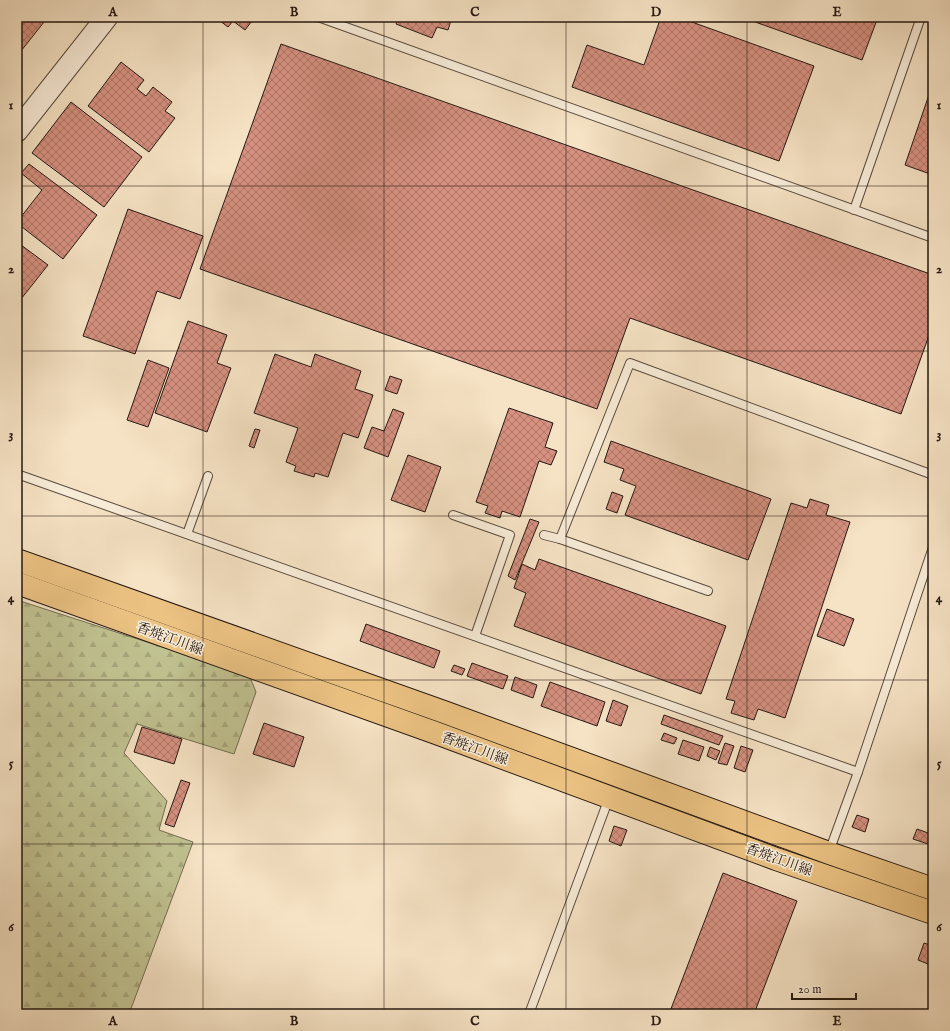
<svg xmlns="http://www.w3.org/2000/svg" width="950" height="1031" font-family="'IM FELL English','Noto Serif JP',serif">
<defs>
<pattern id="forest-firs" width="22" height="20" patternUnits="userSpaceOnUse"><rect width="22" height="20" fill="#c1c291"/><path d="M5 1l3.5 6h-7zM16 11l3.5 6h-7z" fill="#a6a67c"/></pattern>
<pattern id="building-cross-hatch" width="8" height="8" patternUnits="userSpaceOnUse"><rect width="8" height="8" fill="#d69181"/><path d="M0 0l8 8M0 8l8-8" fill="none" stroke="#ad7568"/></pattern>
</defs>
<rect width="100%" height="100%" fill="#f6e3c5"/>
<filter id="stains"><feTurbulence type="fractalNoise" baseFrequency=".005" numOctaves="4"/><feColorMatrix values="0 0 0 0 .2 0 0 0 0 .09 0 0 0 0 .02 0 0 0 .5 -.17"/></filter>
<radialGradient id="worn" r=".72"><stop offset=".6" stop-color="#630" stop-opacity="0"/><stop offset="1" stop-color="#630" stop-opacity=".3"/></radialGradient>
<path fill="url(#forest-firs)" stroke="#736d51" d="M17,600l232,75 7,17 -22,62 -97,-30 -13,29 43,48 -8,29 34,12 -64,172h-112z"/>
<g fill="url(#building-cross-hatch)" stroke="#251811">
<path d="M17,17h20l7,5 -23,29 -4,-3z"/>
<path d="M215,17h40l-10,13 -12,-9 -5,6z"/>
<path d="M399,17h53l-4,13 -11,-3 -5,11 -36,-14z"/>
<path d="M661,17h17l136,49 -35,95 -207,-74 15,-42 57,20z"/>
<path d="M741,17h137l-16,43z"/>
<path d="M281,44l652,231v49l-32,90 -271,-96 -33,91 -397,-140z"/>
<path d="M121,62l23,18 -7,9 9,7 7,-9 19,15 -7,9 10,7 -26,34 -61,-46z"/>
<path d="M933,83v92l-28,-10z"/>
<path d="M71,102l71,55 -38,50 -72,-54z"/>
<path d="M29,164l68,51 -34,44 -46,-36v-1l25,-32 -21,-17z"/>
<path d="M128,209l75,27 -23,63 -23,-8 -22,63 -52,-18z"/>
<path d="M17,242l31,23 -27,34 -4,-3z"/>
<path d="M188,321l39,14 -10,28 14,5 -24,64 -52,-19z"/>
<path d="M275,354l36,13 4,-13 46,17 -6,18 18,6 -15,43 -15,-5 -15,44 -13,-4 -1,4 -20,-6 2,-5 -10,-4 12,-34 -44,-15z"/>
<path d="M148,360l21,8 -21,59 -21,-7z"/>
<path d="M390,376l12,4 -5,14 -12,-4z"/>
<path d="M509,408l44,15 -8,24 12,4 -6,14 -12,-4 -19,56 -18,-6 -2,7 -15,-5 3,-7 -12,-4z"/>
<path d="M393,409l11,4 -16,44 -24,-9 8,-21 12,4z"/>
<path d="M255,429l5,1 -6,18 -5,-2z"/>
<path d="M611,441l160,58 -23,61 -123,-45 11,-29 -16,-6 4,-11 -20,-7z"/>
<path d="M408,455l33,12 -16,45 -34,-12z"/>
<path d="M612,492l11,4 -6,17 -11,-4z"/>
<path d="M810,499l19,6 -3,10 24,7 -65,196 -27,-9 -4,11 -23,-7 4,-12 -9,-2 65,-196 16,5z"/>
<path d="M530,519l9,3 -24,58 -7,-4z"/>
<path d="M539,559l187,67 -25,68 -187,-68 12,-33 -12,-5 8,-24 13,6z"/>
<path d="M827,609l27,10 -10,27 -27,-10z"/>
<path d="M366,624l74,27 -6,17 -74,-27z"/>
<path d="M472,663l36,13 -5,13 -36,-13z"/>
<path d="M454,665l11,4 -3,6 -11,-4z"/>
<path d="M515,677l22,8 -4,13 -22,-8z"/>
<path d="M550,682l55,20 -8,24 -56,-20z"/>
<path d="M613,700l15,6 -7,20 -15,-5z"/>
<path d="M664,715l59,21 -4,9 -58,-21z"/>
<path d="M264,723l40,14 -10,30 -41,-13z"/>
<path d="M142,727l40,12 -8,25 -40,-12z"/>
<path d="M664,733l13,5 -3,6 -13,-4z"/>
<path d="M683,740l21,7 -5,14 -21,-7z"/>
<path d="M725,743l9,3 -7,19 -9,-2z"/>
<path d="M741,746l12,4 -8,22 -11,-4z"/>
<path d="M710,747l10,4 -4,9 -9,-4z"/>
<path d="M181,780l9,3 -16,44 -9,-3z"/>
<path d="M857,815l12,4 -4,13 -13,-5z"/>
<path d="M614,826l13,4 -6,16 -12,-5z"/>
<path d="M917,829l14,5 -3,10 -15,-5z"/>
<path d="M723,873l74,28 -43,113h-85z"/>
<path d="M924,943l9,3v20l-15,-6z"/>
</g>
<g fill="none" stroke-linecap="round" stroke-linejoin="round">
<defs>
<g id="service">
<path d="M318,17l615,221"/>
<path d="M854,210l67,-193"/>
<path d="M17,474l841,298"/>
<path d="M453,515l57,20 -35,101"/>
<path d="M187,534l21,-58"/>
<path d="M544,535l16,4 148,52"/>
<path d="M560,539l70,-176 303,112"/>
<path d="M829,852l29,-80 75,-225"/>
<path d="M529,1014l80,-216"/>
</g>
<path id="tertiary" d="M17,131l90,-114"/>
<g id="primary">
<path d="M17,560l427,152 385,141 104,36"/>
<path d="M17,583l419,150 340,126 157,54"/>
</g>
</defs>
<use href="#service" stroke="#594b3e" stroke-width="10"/>
<use href="#tertiary" stroke="#594b3e" stroke-width="23"/>
<use href="#primary" stroke="#251811" stroke-width="24"/>
<use href="#service" stroke="#f9edd9" stroke-width="8"/>
<use href="#tertiary" stroke="#f9edd9" stroke-width="21"/>
<use href="#primary" stroke="#ebc282" stroke-width="22"/>
</g>
<path fill="none" stroke="#251811" stroke-width="1" stroke-opacity="0.55" d="M203,17v997M384,17v997M566,17v997M747,17v997M17,186h916M17,351h916M17,516h916M17,680h916M17,844h916"/>
<g text-anchor="middle" stroke-width="3" stroke-linejoin="round" paint-order="stroke">
<g font-size="14" fill="#251811" stroke="#f9edd9">
<text transform="translate(170 638) rotate(20)" y="5">香焼江川線</text>
<text transform="translate(475 748) rotate(20)" y="5">香焼江川線</text>
<text transform="translate(779 859) rotate(20)" y="5">香焼江川線</text>
</g>
</g>
<rect width="950" height="1031" fill="none" stroke="#f6e3c5" stroke-width="44"/>
<path d="M792 993v6h64v-6" fill="none" stroke="#251811" stroke-width="2"/>
<text x="798" y="993" font-size="12" fill="#251811" stroke="#f9edd9" stroke-width="3" paint-order="stroke">20 m</text>
<rect x="22" y="22" width="906" height="987" fill="none" stroke="#251811" stroke-width="1.5"/>
<g font-size="13" text-anchor="middle" font-weight="bold" fill="#251811">
<text x="113" y="16">A</text>
<text x="294" y="16">B</text>
<text x="475" y="16">C</text>
<text x="656" y="16">D</text>
<text x="837" y="16">E</text>
<text x="11" y="109">1</text>
<text x="939" y="109">1</text>
<text x="11" y="273">2</text>
<text x="939" y="273">2</text>
<text x="11" y="438">3</text>
<text x="939" y="438">3</text>
<text x="11" y="602">4</text>
<text x="939" y="602">4</text>
<text x="11" y="767">5</text>
<text x="939" y="767">5</text>
<text x="11" y="931">6</text>
<text x="939" y="931">6</text>
<text x="113" y="1025">A</text>
<text x="294" y="1025">B</text>
<text x="475" y="1025">C</text>
<text x="656" y="1025">D</text>
<text x="837" y="1025">E</text>
</g>
<rect width="100%" height="100%" filter="url(#stains)"/>
<rect width="100%" height="100%" fill="url(#worn)"/>
</svg>
